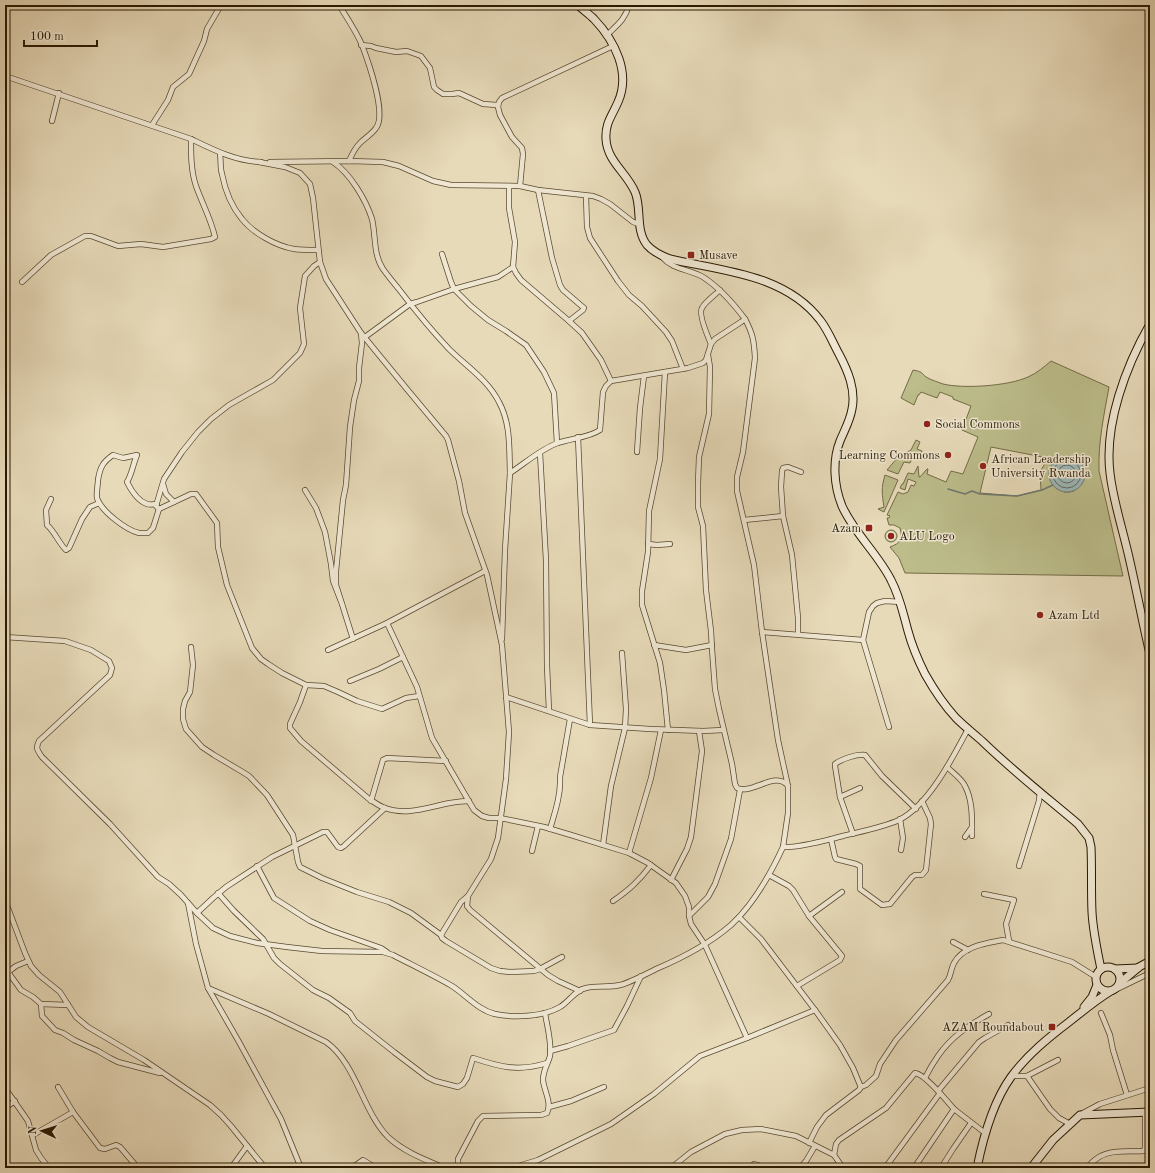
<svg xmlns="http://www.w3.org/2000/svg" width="1155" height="1173" font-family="'Old Standard TT',serif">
<rect width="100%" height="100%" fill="#e7dab9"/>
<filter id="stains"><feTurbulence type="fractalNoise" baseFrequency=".005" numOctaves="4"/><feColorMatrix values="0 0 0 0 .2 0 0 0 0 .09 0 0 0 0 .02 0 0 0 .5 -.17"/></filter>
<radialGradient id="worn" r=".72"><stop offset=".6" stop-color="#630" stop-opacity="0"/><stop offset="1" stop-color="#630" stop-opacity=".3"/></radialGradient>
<g fill="#bcbd8b" stroke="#736b46" fill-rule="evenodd">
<path d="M1051,361l58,26c-5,28 -11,55 -10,84l24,105 -218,-3 -6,-15 -9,-11c11,-4 13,-8 10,-19l-6,-3h-5l-2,-7h2l1,-2 -3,-1 11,-23 5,2 5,-2 3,-7 3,1 2,-4 -8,-3 -3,11 -5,-2 2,-4h1l5,-11 6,1 4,-8 1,11h1l7,-8h1l-1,5 19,8 5,-11 12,3 15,-37 -16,-7 9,-24 -18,-7v-2l-13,-5 -3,6 -16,-6 -2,3h-1l-4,10 -13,-7 12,-28c10,2 7,2 13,7 5,3 12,5 17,7 21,5 65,2 85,-7 9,-4 16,-10 23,-16zM991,447l57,11 -8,14 1,18 -24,6 -37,-3zM1063,457l11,34 -5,1h-5l-11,-28 4,-5z"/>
<path d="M916,440l4,2 -3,7 5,2 -1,3 -6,-2 -5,11 -6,-1 -6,12 -11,-4 11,-13 13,-7z"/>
<path d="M885,475l13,5 -14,32 -6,-3 6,-2c-2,-13 -3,-19 1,-32z"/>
<circle cx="891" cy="536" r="6"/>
</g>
<circle fill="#9cb8bb" stroke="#6e7871" cx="1067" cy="474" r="18"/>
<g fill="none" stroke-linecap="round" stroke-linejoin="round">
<g stroke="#63685e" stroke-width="1">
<circle cx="1067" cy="474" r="14"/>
<circle cx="1067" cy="474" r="9"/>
</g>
<path stroke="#6e7871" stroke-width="1.5" d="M948,489l17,5 7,-3 8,3 37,2 25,-6 11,-5"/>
<defs>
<g id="street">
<path d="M339,5c8,13 17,26 23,40 6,16 25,69 14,83 -4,6 -11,10 -16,15 -5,5 -8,11 -11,18"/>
<path d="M606,36c11,-11 19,-16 23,-31"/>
<path d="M361,45l10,1 5,2 20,4 11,-1 14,5 9,12 4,19 3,3 6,4h9l7,-1 24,11 14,1 1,2"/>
<path d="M5,76l186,63c23,11 44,22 70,23"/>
<path d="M52,121l7,-28"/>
<path d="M152,125l16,-25 5,-13 16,-13 15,-33 3,-12 14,-24"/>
<path d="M220,153c1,7 0,15 2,21 3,16 10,33 20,45 11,14 34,27 52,30 8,1 16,1 24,1"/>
<path d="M259,162l26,5 15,6 10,11 3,14 7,64 6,17 35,54 45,55 40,48 2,4 11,41 6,32 22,62 15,70 7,87 -3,47 -8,59 -7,21 -23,37 -1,10 3,4 78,65 10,6 22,10"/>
<path d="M270,162l79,-1 34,1 16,4 34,15 18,4 69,1 18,4 55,6 8,3 9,5 23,18 6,2"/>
<path d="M333,162c17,11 33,38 39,57 4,17 1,35 11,50 5,7 10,13 15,19 16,21 33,42 51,61 17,17 39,31 50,53 12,22 10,47 11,71"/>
<path d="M509,186v22l6,34 -2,25 3,6 5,7 48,41 13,12 19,27 10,21"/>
<path d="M520,186l3,-32 -1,-6 -10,-11 -12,-22 -2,-8 1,-5 3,-4 111,-52"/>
<path d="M538,190l14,68 8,27 3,5 21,18 -1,2 -14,11"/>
<path d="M586,196l1,31 3,11 28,43 11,14 13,11 24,26 6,9 11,28"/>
<path d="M442,254l9,28 3,7 17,17 17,14 18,11 20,14 18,27 10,21 3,50"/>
<path d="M320,262l-6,4 -9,10 -5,32 4,36 -4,9 -27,27 -44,25 -18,14 -13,13 -16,20 -18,27 -8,27 3,3 32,-15h5l21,29 1,24 9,38 25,63 9,11 7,5 14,9 24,12 -6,17 -10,22v4l11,13 68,58c5,3 10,7 16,9 22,8 43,-1 65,-5 6,-1 13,-2 19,-2"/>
<path d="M22,282l29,-27 34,-19h6l27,10 23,-2 22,3 48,-8 4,-2c-4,-18 -13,-34 -19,-51 -5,-15 -5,-31 -5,-47"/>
<path d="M745,319c8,15 9,22 10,39l-12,94 -6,25v14l17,74 8,67 16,108 10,46v27l-5,34"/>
<path d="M365,337l45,-33 7,-2 37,-13 44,-12 15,-10"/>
<path d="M711,344c-3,-7 -13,-30 -9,-36 2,-5 14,-14 18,-18"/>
<path d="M708,355l2,12 -1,47 -10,43 -1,26v24l5,19 3,64 5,41 1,18 3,40 4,20 13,55 3,20 2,4c15,7 39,-18 51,-2"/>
<path d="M665,372l-5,87 -11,52 -1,41 -6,39v14l18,58 4,27 4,40"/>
<path d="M578,437l12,288"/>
<path d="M637,452l3,-44 4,-32"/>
<path d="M540,453l6,107 1,106 2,45"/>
<path d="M163,484l3,10 8,8"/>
<path d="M305,490l11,18 9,24 6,32 2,17 9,23 -6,-19v-14l7,-71 3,-15 4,-58 4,-27 5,-19v-13l3,-25 -1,-10"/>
<path d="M51,499l-5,11 1,15c8,7 11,17 19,25l3,-2 13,-29 8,-12 9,-4"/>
<path d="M157,504c-3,0 -7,1 -10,0 -9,-3 -16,-14 -20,-22 5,-8 6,-18 10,-27l-14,3 -10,-3c-10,7 -13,12 -15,25 0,5 -2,13 -1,18 4,13 29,32 42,35 3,0 6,0 9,0l5,-5 6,-19"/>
<path d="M744,520l39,-4"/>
<path d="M648,544l9,1 13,-1"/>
<path d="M342,604l11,35"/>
<path d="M762,632l101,8"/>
<path d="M798,634v-16l-6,-63 -9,-39 -2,-29 1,-16 1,-3 5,-1 13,5"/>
<path d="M5,637l60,4 26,9 18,11 3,7 -2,7 -71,66c-4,8 -1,10 3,16l68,67 48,53 11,7 12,11 16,18 16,15 17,8 27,7 30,4 35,4 61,1 10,3c19,10 40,20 59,31 14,9 26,24 43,28 18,4 48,3 65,-7 9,-5 15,-17 26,-19 11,-3 23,0 34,-3 9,-2 26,-11 36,-16 26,-11 53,-25 75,-44 23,-21 39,-50 52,-78 17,1 43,-7 60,-11 16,-4 41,-9 56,-16 30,-15 54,-63 69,-91"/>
<path d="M502,639l3,-89 5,-77c14,-9 32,-25 48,-30 14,-5 30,-5 42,-13l3,-38 3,-6 5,-5 77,-13 15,-5 3,-3 5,-16 4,-5 26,-17 4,-3c-12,-16 -25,-31 -42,-42 -14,-8 -30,-7 -41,-20"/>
<path d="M654,645l32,5 26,-5"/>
<path d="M191,647l2,18 -3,27 -5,9 -2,8v10l3,10 16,18 12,8 27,16 8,5 18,19 26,40 5,27 2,5 22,11 35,14 32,10 22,11 30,22"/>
<path d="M328,650l59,-27"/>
<path d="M403,657l-16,-34 98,-52"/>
<path d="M350,681l29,-12 24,-12 14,30 15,51 42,72 8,6 7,2h11l44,9 27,8 58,18 19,10 28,20 9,13 4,11v9l2,8 14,21 42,93"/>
<path d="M306,685l18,1 14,6 19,9 25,8 24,-11 13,-2"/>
<path d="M506,697l84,28 60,4 53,2 20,-1"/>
<path d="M889,727l-26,-87 6,-28 4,-6 4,-3 8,-2 16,1"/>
<path d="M947,767c6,6 15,12 18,19 8,15 7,34 7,50"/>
<path d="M840,797l20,-9"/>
<path d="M371,801l12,-41 4,-2 59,3"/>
<path d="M900,819l3,19 -2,12"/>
<path d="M550,829c5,-17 11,-34 10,-52l10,-58"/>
<path d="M853,834l-13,-37 -5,-31v-2c7,-5 21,-10 30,-9l17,21 34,33"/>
<path d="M965,837l7,-10"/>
<path d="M831,839l4,18 1,2 20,5 4,2v23l22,16 8,-1 22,-27 3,-2h7l4,-5 5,-46 -1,-6 -8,-17"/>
<path d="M603,845l8,-59 14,-58 1,-19 -4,-56"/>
<path d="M532,851l6,-25"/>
<path d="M629,853l22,-75 10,-48"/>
<path d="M257,866l17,32 36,23 20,9 51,18 6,4"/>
<path d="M1019,866l20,-65 1,-10"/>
<path d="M769,875l20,11 4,4 16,26 33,40 -2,4 -43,26"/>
<path d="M671,880l16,-31 4,-12 11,-86 -3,-20"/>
<path d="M218,893l16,18 29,28 11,19 6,6 33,26 16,8 21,15 5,8 39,31 33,25 8,4 23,6 5,-3 4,-6 6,-20c27,9 45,14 74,5"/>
<path d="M984,894l30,6 -8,24 3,17"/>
<path d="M468,896l-7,6 -20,33 1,3 4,3 45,27 9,3 11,1 23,-1 6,-2 22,-12"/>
<path d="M5,900l20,53 6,13 8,9 21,17 16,25 12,10 56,33 66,45 11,10 10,11 34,42"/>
<path d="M613,901c16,-11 26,-20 38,-36"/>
<path d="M188,903l8,41 12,44 31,54 42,77 20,49"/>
<path d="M197,913l16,-15 13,-11 46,-30 51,-25h4l11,15 3,1 3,-2 41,-38"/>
<path d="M689,916l19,-19 7,-13 16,-45 9,-49"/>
<path d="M809,916l33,-24"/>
<path d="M739,917l22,22 54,71 25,35 13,23 7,17 1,2 -2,3 -33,25 -9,12 -8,16"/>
<path d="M953,942l15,8"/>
<path d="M28,961l-12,5 -8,6 13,18 12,7 8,7 27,1"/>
<path d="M208,988l61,26 57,28c30,21 37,70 62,95 16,15 38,23 57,31"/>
<path d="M1115,990l35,-17"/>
<path d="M41,1004l1,12 13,14 8,3 11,7 24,11 12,7 8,4 42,11"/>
<path d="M1101,1013l9,22 3,15 14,45"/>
<path d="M550,1051l18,-5 46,-16 13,-24 14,-30"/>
<path d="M1011,1076h16l23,33 9,9 11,6"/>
<path d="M1027,1076l31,-16"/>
<path d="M925,1078c4,-8 8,-15 13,-22 13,-19 31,-31 51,-42"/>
<path d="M58,1087l15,25 27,36 5,1 11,-4 4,2 18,21"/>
<path d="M861,1087l5,-2 10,-9 4,-12 16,-24 52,-60c3,-5 3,-12 6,-17 9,-17 33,-20 49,-23l69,22 24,15"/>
<path d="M5,1088l23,33 8,29 5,8 8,10"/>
<path d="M938,1091l41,-49 6,-4 23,-13"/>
<path d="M549,1107l22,-6 33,-14"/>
<path d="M5,1108l10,-7"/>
<path d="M1083,1113l17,-9 50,-16"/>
<path d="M33,1135l40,-23"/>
<path d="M834,1155l2,-11 3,-4 47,-32 29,-35c10,1 32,28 39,36"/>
<path d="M754,1164l13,4"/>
<path d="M356,1165l7,-5 13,8"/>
<path d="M231,1168l16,-22"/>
<path d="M461,1168l-3,-5v-4l20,-38 5,-5 58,-1 6,-2c5,-11 -3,-22 -4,-33 0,-10 5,-16 7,-24 2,-13 -3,-30 -5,-43"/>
<path d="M512,1168l26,-8 73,-36 43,-30 46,-38 47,-18 68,-28"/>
<path d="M671,1168l20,-16 34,-18 17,-4 19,-1 35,7 38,19 9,13"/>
<path d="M800,1168l6,-7 9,-15"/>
<path d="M885,1168l55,-75"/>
<path d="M914,1168l40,-59 31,24"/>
<path d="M941,1168l12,-19 18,-26"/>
<path d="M1087,1168c3,-4 7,-8 12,-11 13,-8 31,-5 45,-6l1,-4v-35"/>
</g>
<g id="secondary">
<path d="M578,5c5,5 11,9 16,14 21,22 37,54 24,83 -6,14 -13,21 -12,37 1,22 21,34 29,53 7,16 0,38 12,53 6,7 15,11 23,14 52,12 115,15 150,61 8,10 13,23 19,34 9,17 17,36 13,55 -2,12 -8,22 -12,32 -8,20 -6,45 2,65 12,27 36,48 49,74 9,17 12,33 17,51 4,15 10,29 17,43 9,16 19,31 31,44 8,8 17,15 26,23 31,30 64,56 96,83l11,14 2,9c1,22 0,43 1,65 1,19 5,38 9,57"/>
<path d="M1150,324c-24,42 -46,100 -40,149 3,27 12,54 18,80 8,34 14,67 22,101"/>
<circle cx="1108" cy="979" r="12"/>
<path d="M1115,969l23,-1"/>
<path d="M1120,983l19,-16 11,-6"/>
<path d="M1084,1007l8,-10 5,-12"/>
<path d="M977,1168c6,-30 16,-66 34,-91 16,-22 37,-39 58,-55 14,-11 27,-22 42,-31"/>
<path d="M1031,1168l22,-28 27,-25 70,-3"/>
</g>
</defs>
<use href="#street" stroke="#594930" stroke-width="6"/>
<use href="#secondary" stroke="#2a1902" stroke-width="9"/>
<use href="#street" stroke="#efe7d2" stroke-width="4.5"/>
<use href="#secondary" stroke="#efe7d2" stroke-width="7"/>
</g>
<g fill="#8f2418" stroke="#efe7d2" stroke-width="1.5">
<rect x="687" y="251" width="8" height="8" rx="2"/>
<circle cx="927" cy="424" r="4"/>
<circle cx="948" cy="455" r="4"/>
<circle cx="983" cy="466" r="4"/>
<rect x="865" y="524" width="8" height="8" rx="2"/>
<circle cx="891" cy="536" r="4"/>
<circle cx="1040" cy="615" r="4"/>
<rect x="1048" y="1023" width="8" height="8" rx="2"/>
</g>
<g text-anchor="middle" stroke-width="3" stroke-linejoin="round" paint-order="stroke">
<g font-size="12" fill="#2a1902" stroke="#efe7d2" text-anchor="start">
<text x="699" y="259">Musave</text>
<text x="935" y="428">Social Commons</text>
<text x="940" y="459" text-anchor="end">Learning Commons</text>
<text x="991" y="463">African Leadership<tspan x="991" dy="14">University Rwanda</tspan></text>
<text x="861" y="532" text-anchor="end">Azam</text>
<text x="899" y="540">ALU Logo</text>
<text x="1048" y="619">Azam Ltd</text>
<text x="1044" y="1031" text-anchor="end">AZAM Roundabout</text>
</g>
</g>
<rect width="1155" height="1173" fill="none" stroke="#e7dab9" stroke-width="20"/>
<rect x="6" y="6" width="1143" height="1161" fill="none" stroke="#2a1902" stroke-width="2"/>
<rect x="10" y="10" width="1135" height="1153" fill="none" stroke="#2a1902"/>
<g transform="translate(42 1131) rotate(274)" stroke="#efe7d2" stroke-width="3" paint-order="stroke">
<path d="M0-3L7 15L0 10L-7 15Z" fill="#2a1902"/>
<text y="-6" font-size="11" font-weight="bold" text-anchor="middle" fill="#2a1902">N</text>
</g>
<path d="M24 40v6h73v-6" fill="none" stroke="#2a1902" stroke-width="2"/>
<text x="30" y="40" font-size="12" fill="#2a1902" stroke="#efe7d2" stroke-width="3" paint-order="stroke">100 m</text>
<rect width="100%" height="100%" filter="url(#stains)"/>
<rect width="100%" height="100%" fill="url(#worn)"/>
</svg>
